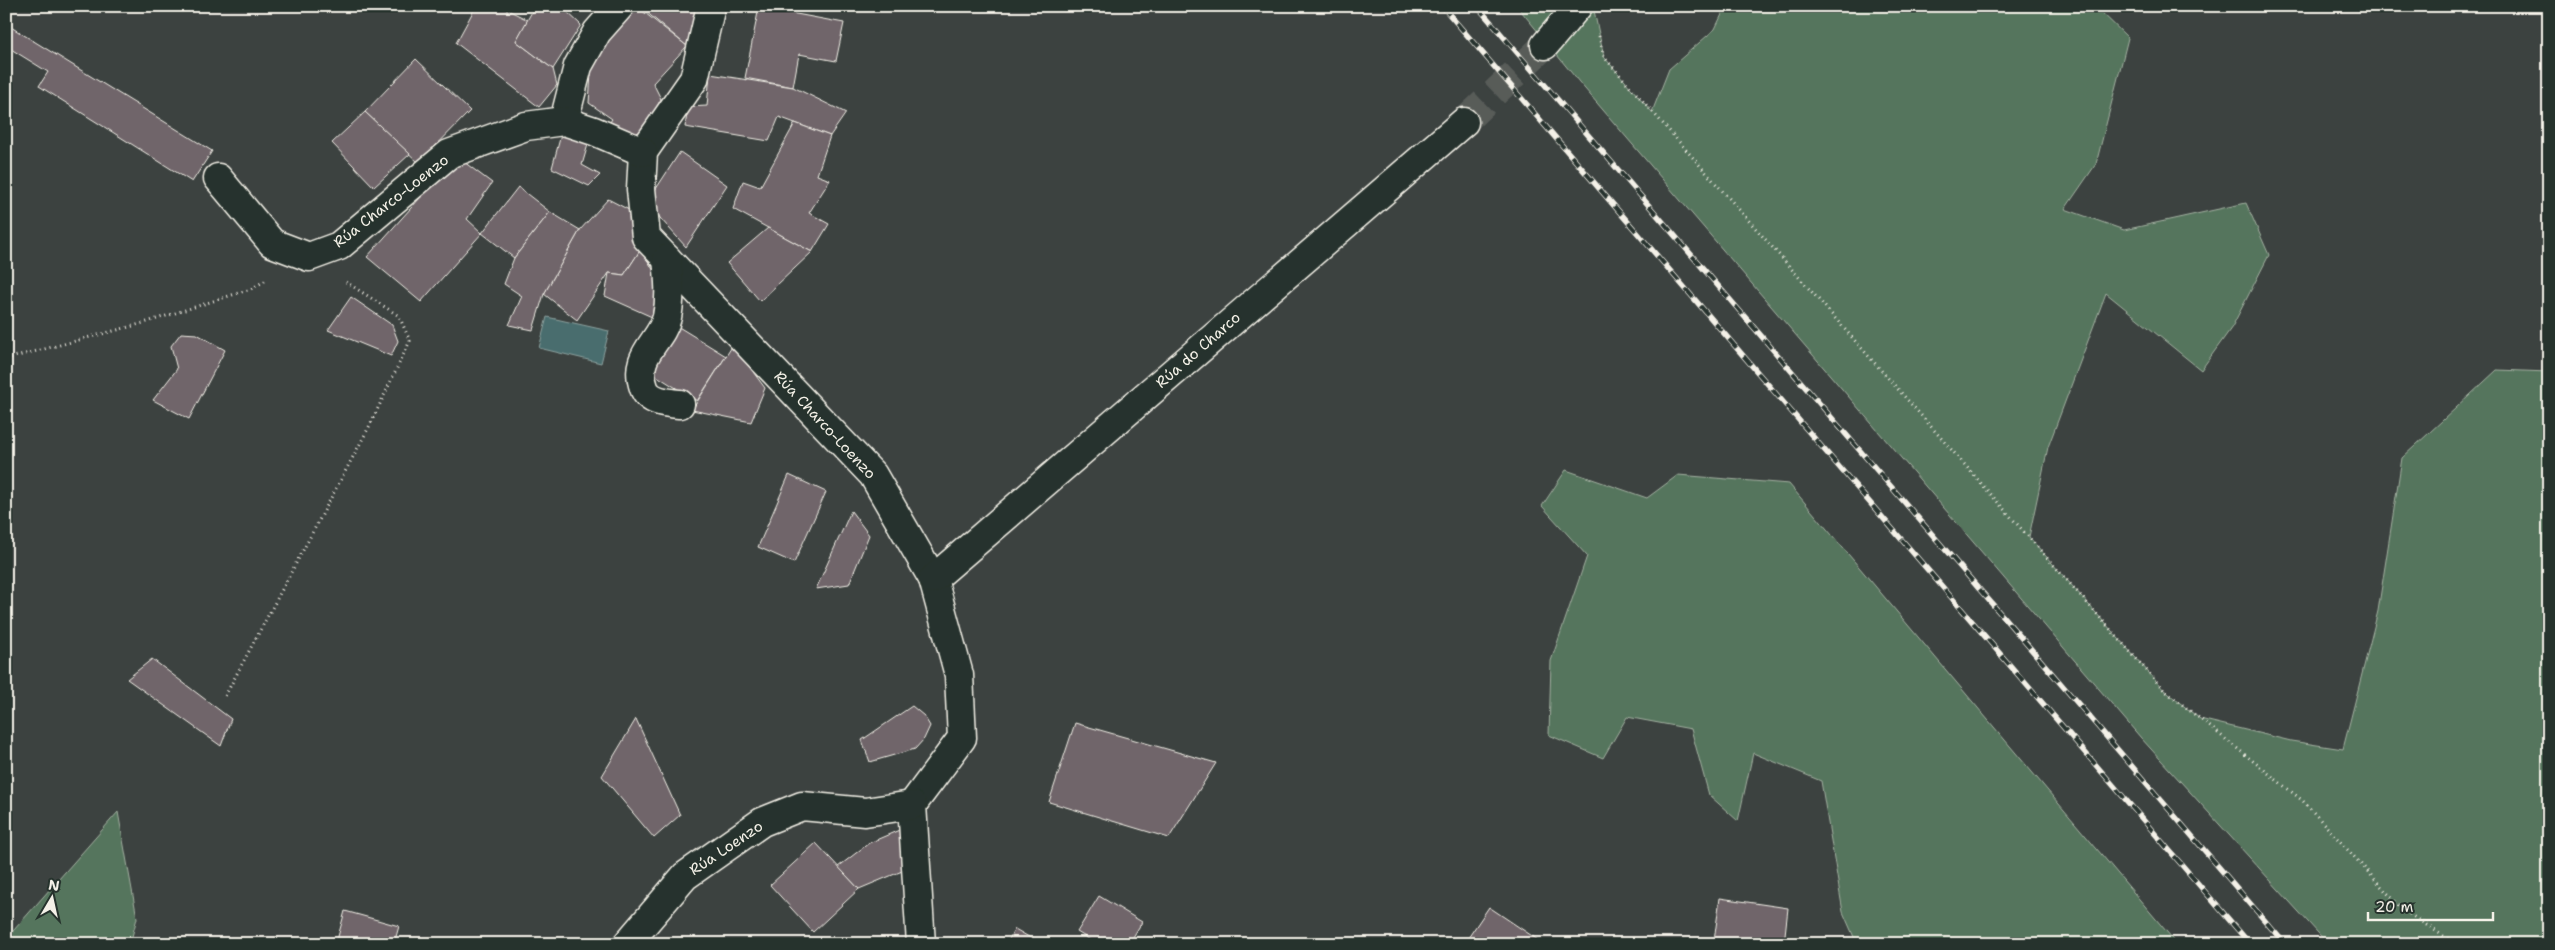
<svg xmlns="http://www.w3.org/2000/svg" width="2555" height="950" font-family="'Shantell Sans',sans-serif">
<rect width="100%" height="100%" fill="#3c4240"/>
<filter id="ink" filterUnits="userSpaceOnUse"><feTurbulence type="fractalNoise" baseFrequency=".02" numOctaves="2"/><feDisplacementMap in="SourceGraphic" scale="10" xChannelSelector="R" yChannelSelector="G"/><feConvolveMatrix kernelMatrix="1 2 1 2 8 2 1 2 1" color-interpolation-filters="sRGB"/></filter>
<g filter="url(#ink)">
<g fill="#55745d" stroke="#a4b2a2">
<path d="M1517,6h76l11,51 48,55 17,-43 46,-40 11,-23h369l33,32 -32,126 -31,45 59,21 122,-27 23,52 -37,72 -31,43 -95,-77 -58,154 -19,90 135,153 36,29 91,22 52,8 35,-138 24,-153 95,-88 52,2v572h-221l-187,-206 -562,-656z"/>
<path d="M1566,470l81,28 31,-23 111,9 388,460h-320l-14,-32 -22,-131 -68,-28 -15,68 -29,-26 -18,-66 -64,-12 -24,41 -54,-23 2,-74 36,-105 -45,-50z"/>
<path d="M118,812l19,106 -7,26h-124v-5z"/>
</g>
<path fill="#496d6e" stroke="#8da29f" d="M547,317l62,14 -8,32 -62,-15z"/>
<g fill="#6f656b" stroke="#f4f1e8">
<path d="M476,6h24l28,14 -12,21 37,28 4,16 -18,22 -83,-64z"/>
<path d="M535,6h30l-1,3 17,16 -28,44 -37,-28z"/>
<path d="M636,6l51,40 -34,37 8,16 -17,32 -19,5 -20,-7 7,-10 -23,-16 3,-45z"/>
<path d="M639,6h58l-10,40z"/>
<path d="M759,7l85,16 -8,38 -37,-7 -6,33 -48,-9z"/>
<path d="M6,24l206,127 -20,31 -153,-96 9,-14 -42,-26z"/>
<path d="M416,59l54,52 -51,52 -54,-51z"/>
<path d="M710,74l83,13 53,26 -16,23 -51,-19 -10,24 -84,-14 3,-20 19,-1z"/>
<path d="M365,112l45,42 -36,33 -42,-44z"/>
<path d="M795,123l35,13 -13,39 13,5 -21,33 20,11 -17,28 -79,-43 10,-28 17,6z"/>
<path d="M562,131l27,10 -7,24 18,10 -11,11 -37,-18z"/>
<path d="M680,152l47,33 -41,62 -26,-29 -10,-20z"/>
<path d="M464,162l28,21 -25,36 15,14 -61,69 -54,-45 70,-78z"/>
<path d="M518,187l32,25 -36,46 -32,-25z"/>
<path d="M608,199l21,11 2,21 10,18 -17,26 -15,-2 -32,47 -33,-26 36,-64z"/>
<path d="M550,212l30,18 -36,64 -11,36 -24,-5 13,-29 -18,-12 10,-26z"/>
<path d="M768,228l44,24 -52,49 -33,-38z"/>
<path d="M641,249l14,24 1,20 -4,24 -47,-21 4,-23 15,2z"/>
<path d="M351,297l41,28 6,16 -7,15 -63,-26z"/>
<path d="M677,326l49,30 -29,45 -48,-30z"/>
<path d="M181,333l16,1 28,16 -36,69 -36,-19 24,-31 -6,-23z"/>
<path d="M733,345l32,43 -14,34 -59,-12z"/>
<path d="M789,475l37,17 -32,71 -36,-16z"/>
<path d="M851,511l18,24 -20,49 -33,5z"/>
<path d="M152,659l79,60 -10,27 -94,-67z"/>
<path d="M912,706l12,10 6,10 -6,13 -9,10 -45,13 -8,-22z"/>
<path d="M636,719l44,96 -26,23 -52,-62z"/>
<path d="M1075,723l141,40 -47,75 -120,-36z"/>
<path d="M904,828l3,41 -48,20 -21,-22 31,-24z"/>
<path d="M816,843l43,46 -46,43 -43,-47z"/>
<path d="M1099,896l43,26 -13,22h-32l-20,-12z"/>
<path d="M1720,898l68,10 -4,36h-49l-21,-3z"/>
<path d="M1489,907l55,37h-80z"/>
<path d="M345,911l54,15 -5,18h-58z"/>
<path d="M1015,929l26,15h-35z"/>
</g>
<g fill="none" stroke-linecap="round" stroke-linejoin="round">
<path stroke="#585c59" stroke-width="28" stroke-dasharray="28 14" stroke-linecap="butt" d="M1464,122l81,-77"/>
<defs>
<g id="minor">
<path d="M711,6l-17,73 -51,73 -2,37 5,48 227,238 60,104 26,96 3,63 -50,67"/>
<path d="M1545,45l33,-39"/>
<path d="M564,121l14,-55 19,-34 23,-26"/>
<path d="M218,178l54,65 37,14 30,-11 110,-92 77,-28 38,-5 30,10 49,21"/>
<path d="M667,259c2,19 4,39 0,58 -6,26 -35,37 -23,71 5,14 23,15 36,16"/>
<path d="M933,579l531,-457"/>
<path d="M912,805l9,139"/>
<path d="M627,944l58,-68 77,-54 40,-16 63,6 47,-7"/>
</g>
</defs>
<use href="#minor" stroke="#f4f1e8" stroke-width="31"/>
<g stroke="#f4f1e8" stroke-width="3" stroke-dasharray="1 4" stroke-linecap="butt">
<path d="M1599,36l5,21 560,633 139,111 100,109 53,34"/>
<path d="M6,359l138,-36 107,-34 17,-10"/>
<path d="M225,696l144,-269 41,-86 -11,-25 -53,-34"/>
</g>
<use href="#minor" stroke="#26332d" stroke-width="28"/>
<defs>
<g id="rail">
<path d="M1442,6l808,938"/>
<path d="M1477,6l808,938"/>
</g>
</defs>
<use href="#rail" stroke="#f4f1e8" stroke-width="5.5"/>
<use href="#rail" stroke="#26332d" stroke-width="4" stroke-dasharray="11" stroke-linecap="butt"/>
</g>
</g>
<g text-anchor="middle" stroke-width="4" stroke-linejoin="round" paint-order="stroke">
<g font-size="15" fill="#f4f1e8" stroke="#26332d">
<text transform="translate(391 201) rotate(-38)" y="5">Rúa Charco-Loenzo</text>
<text transform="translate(1198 350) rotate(-41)" y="5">Rúa do Charco</text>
<text transform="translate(825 425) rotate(47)" y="5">Rúa Charco-Loenzo</text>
<text transform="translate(726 848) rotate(-34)" y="5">Rúa Loenzo</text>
</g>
</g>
<rect width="2555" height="950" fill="none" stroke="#26332d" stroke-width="25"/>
<rect x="12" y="12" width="2530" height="925" fill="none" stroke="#f4f1e8" stroke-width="2" filter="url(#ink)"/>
<g transform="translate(52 898) rotate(9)" stroke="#26332d" stroke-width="4" paint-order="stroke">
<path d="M0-4L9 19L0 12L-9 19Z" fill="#f4f1e8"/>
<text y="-8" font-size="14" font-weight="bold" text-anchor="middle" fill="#f4f1e8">N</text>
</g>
<path d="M2368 912v8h125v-8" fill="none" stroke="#f4f1e8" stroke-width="2.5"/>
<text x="2375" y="912" font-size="15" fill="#f4f1e8" stroke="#26332d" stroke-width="4" paint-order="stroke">20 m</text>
</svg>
